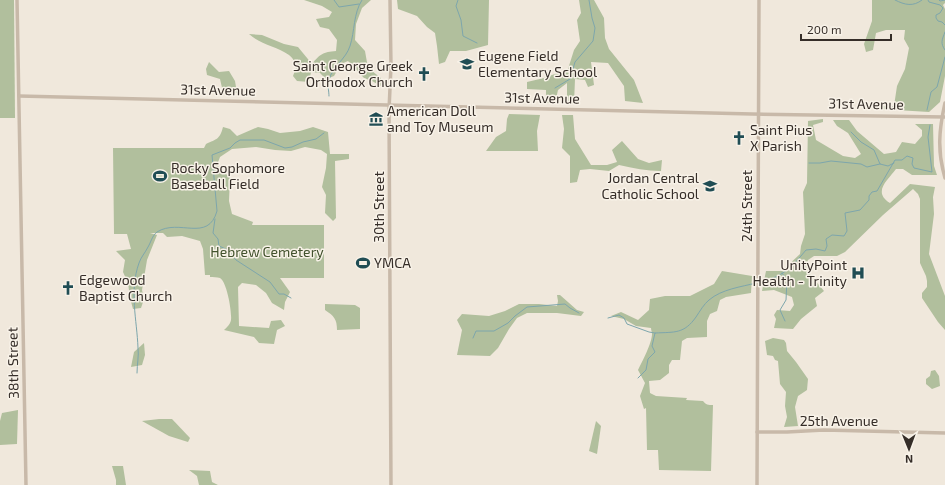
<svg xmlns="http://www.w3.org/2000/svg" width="945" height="485" font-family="'Exo 2',sans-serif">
<rect width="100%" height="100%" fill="#f0e8dc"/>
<g fill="#b1bf9d">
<path d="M0,0h14l1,118h-15z"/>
<path d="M304,0h67l-9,8 -6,16 -1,16 10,11 3,17 13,10v8l-9,-5 -8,-3 -16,-17 -7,3 -7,12 -8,3 -6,-6 -9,-1 -2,10 -12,-1 -4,-5 4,-11c-2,-3 -5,-8 -8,-10 -12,-9 -28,-10 -40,-21l13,1 22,9 14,3 14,17c8,-10 11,-12 24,-13l1,-11 -8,-11 -9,-2 -4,-8 13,-2 3,-5 -10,-6z"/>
<path d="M397,0h92l-1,45 -22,6h-16l-5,11 -6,2 -2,-18 -2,-13 -8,-6 -10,-11 -19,-7z"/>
<path d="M579,0h15l10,18 1,20 4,11 25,31 9,23 -18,-2 -1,-15 -16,-23 -17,-1 3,23 -6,2 -3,-7 -10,-1 -1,25h-7v-21l-9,7 -3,13h-9v-13l-19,-1v-7l17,-4 24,-9 6,-19 6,-9 -3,-21 4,-7z"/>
<path d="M872,0h73v3l-2,2 2,4v67l-5,26 -11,10 -49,-3 1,-3h13l3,-20 8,-17 4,-21 -5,-9 1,-9h-19l-10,3 -3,17 -7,2 -2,-8 8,-23z"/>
<path d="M209,62l10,10 10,-1 6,10 2,12 -14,-1 -3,-13 -13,-4 -1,-6z"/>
<path d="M509,114l31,1 -3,16 1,20h-52l10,-14 10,-6 1,-12z"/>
<path d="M562,115h11l2,24 16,26h16l10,-3 -5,-12 10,-9 16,18 11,4 13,-3 -1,11c-14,0 -28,-3 -42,-6l-10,6 -19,-2 -10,1 -3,12 -7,1v-27l-8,-8 2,-19z"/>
<path d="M823,119v3l-10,3 3,15 27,16 12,2 6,-4 -13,-21 -11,-7 -4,-6h16l8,11 27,23 12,-2 6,-10 13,2 7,-8v-6l-7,-6h18l1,42 3,9h-25l-9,-6h-7c-8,11 -24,23 -6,34l20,-19 25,3 -2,10 1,17 -5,40 16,42v34l-7,-8 -16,-24v-5l5,-6v-6l-1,-5 -6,-13v-64l-2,-5 -5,-5 -30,26 -38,37 -8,4h-23l-6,4 -2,6 2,6 16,19 -9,7 2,8 -16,13 -8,10 -19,-1 2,-9 -2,-4 3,-5 13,1 4,-6 -2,-8 -18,-7 -12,1 4,-20h16l18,-17 1,-8 4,-12 -2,-42 4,-9 1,-62z"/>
<path d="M223,127l7,2 7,7 21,-9 10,2 12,4 20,-2 13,-4 15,5 2,22h19v5l-14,2 1,57 -3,3 -8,-8 1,-18 -4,-8 4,-19 1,-14 -6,-4 -16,-3 -14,4 -16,-1 -19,-3 -24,2 -12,8 -3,8 13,13 -1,23 3,13 21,8 -1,3h72v53h-44l10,14 -5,10 -1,8 -12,-7 -6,-10 -10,-8 -14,-2 -4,4 1,39 30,2 2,-7 10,-1 4,6 -8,4 -3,14 -15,-1 -5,-6 -30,-7c3,-3 6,-5 7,-10 1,-8 -4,-38 -11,-42 -3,-1 -7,-1 -10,-1v-2h-5l-2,-26 -3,-8 -18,-5 -15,1 -4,-4h-13l7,2 -10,25 -5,30 2,9 -3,9 -8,1 -3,-11 -2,-15 -5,-11 2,-12 -9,-9 15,-2 -4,-15h-13l-1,-86h91l2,-4c11,-5 14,-5 17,-17z"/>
<path d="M722,271l30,5 -1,17 -25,4 -6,3 -3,11 -7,3 -3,7v16l-20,1 -5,3 -2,19h-8l-3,5v8l-9,7 -11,1 1,12 6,3 31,2 -1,2 17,1c3,4 5,4 10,4l-2,66 -52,-1 -1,-20h-11l-1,-42 -2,1 -4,-13 5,-13 -7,-13c4,-8 14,-27 14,-36 0,-2 -1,-4 -1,-6l-15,-2 -12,-7 -13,-3 10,-4 17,8 11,-10 1,-11 15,-3h25l24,-12z"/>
<path d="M557,295h3l17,15 7,2 -3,4 -24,-3h-30l-10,5 -8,11 -11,19 -8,8 -33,-1 5,-25 -5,-10 5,-6 27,2 16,-5 14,-7h20l18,2 1,-5z"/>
<path d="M325,304l30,1 5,3v21l-23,1c0,-11 -3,-14 -12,-20z"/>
<path d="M773,338l11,2 2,3 1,8 9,11 12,17 -1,11 -9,6 -3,11 3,19 -14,1 3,-10 -2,-11 1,-14 -6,-8 -2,-23 -3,-1 -2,-4 -6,-1 -2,-14z"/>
<path d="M144,343l1,12 -3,10 -11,2 3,-15z"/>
<path d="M935,370l4,6 1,10 -8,3 -6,-5v-5l4,-3 1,-5z"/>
<path d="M18,410l-1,34 -17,1v-24l2,-8z"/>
<path d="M159,419h13l18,19 -2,4 -19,-6 -27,-15z"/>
<path d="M596,421l5,5 -4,28 -8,-3z"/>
<path d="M112,466h11l3,19h-10v-5z"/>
<path d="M189,470l21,1 2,11 6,3h-19l-2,-9z"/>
</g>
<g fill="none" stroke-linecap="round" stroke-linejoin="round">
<g stroke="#7da6ac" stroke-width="1">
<path d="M334,0l5,7 20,-3"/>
<path d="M458,0l-2,6 5,14 2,16 14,7"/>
<path d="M895,0c10,5 18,7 27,0"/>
<path d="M928,0l1,2 11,3 3,3 -3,5 -4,2v3l2,3 4,1 3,3"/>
<path d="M939,0l1,1 5,-1"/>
<path d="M945,32c-3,8 -5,11 0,18"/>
<path d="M555,88l15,-9 5,-17 18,-21 2,-13 -3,-10 -3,-18"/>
<path d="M329,96c0,-5 -2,-12 0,-16 3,-13 17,-21 21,-34 5,-15 3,-32 12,-46"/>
<path d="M927,110l4,-18 6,-5 8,-30"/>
<path d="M851,132l10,10 13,8 6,14 8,2 6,-3"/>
<path d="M809,163h11l11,-2 30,3 6,3 13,-3"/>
<path d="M215,219l-2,14 5,6 1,7 9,4 8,10 34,22 9,12h5l7,4"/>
<path d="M782,273l5,7 -1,20 -6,10 5,11"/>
<path d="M759,282c23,-4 33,-15 47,-32l10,-1 9,2 2,-5 -1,-7 6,-4 12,1 3,-5 -2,-18 15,-3 9,-10v-4l3,-4 5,-1 18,-31h7l5,-4 6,2 -1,6 2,4 18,4 -4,-35 2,-12"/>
<path d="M608,318l11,-3 5,3 3,6 22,8 6,1"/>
<path d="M473,338l3,-7h18l14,-8 7,-7 12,-9 38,-3 5,4 9,5"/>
<path d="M137,373c0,-9 2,-17 1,-25 -1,-28 -9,-57 1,-85 2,-6 6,-10 9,-16 3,-5 4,-11 9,-15 22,-14 51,11 60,-21l-5,-56 18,-7 5,-5 5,-3h24l21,8 7,-1 11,-5 13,-3 8,-6"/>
<path d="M638,378l8,-8 2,-11 7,-7 -3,-6 3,-13c20,-1 29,1 41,-16 4,-6 8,-13 13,-17 13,-11 32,-13 47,-17"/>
</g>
<g stroke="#c8b9a9" stroke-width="3.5">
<path d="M17,0l9,485"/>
<path d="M390,0l1,66 -2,44 2,375"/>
<path d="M19,96l733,18 193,3"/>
<path d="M945,103c-6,27 -8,48 0,75"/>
<path d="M757,432h30l37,-2 121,3"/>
<path d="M757,485l2,-485"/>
</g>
</g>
<defs>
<symbol id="school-bare" viewBox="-9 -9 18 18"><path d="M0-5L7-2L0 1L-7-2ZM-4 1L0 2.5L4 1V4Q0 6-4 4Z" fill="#204d54" stroke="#f8f2e8" stroke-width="2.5" paint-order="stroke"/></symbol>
<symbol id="church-bare" viewBox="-9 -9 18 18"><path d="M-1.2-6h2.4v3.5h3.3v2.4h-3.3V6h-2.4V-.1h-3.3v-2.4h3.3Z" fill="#204d54" stroke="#f8f2e8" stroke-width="2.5" paint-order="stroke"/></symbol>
<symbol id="museum-bare" viewBox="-9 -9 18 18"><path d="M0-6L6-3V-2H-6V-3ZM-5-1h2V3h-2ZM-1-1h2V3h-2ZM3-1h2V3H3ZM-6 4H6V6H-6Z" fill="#204d54" stroke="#f8f2e8" stroke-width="2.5" paint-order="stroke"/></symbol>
<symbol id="stadium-bare" viewBox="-9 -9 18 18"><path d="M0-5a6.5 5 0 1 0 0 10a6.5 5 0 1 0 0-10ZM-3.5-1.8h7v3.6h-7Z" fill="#204d54" stroke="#f8f2e8" stroke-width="2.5" paint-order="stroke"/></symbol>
<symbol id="hospital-bare" viewBox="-9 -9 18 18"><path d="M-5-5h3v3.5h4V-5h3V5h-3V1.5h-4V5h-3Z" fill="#204d54" stroke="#f8f2e8" stroke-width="2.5" paint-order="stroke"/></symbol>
</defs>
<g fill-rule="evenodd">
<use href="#school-bare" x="457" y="54" width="20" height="20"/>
<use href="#church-bare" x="414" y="64" width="20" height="20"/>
<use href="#museum-bare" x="366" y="109" width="20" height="20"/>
<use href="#church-bare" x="729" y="128" width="20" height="20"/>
<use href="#stadium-bare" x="150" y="166" width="20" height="20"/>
<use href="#school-bare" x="700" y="176" width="20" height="20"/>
<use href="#stadium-bare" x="353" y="253" width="20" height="20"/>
<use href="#hospital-bare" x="848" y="263" width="20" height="20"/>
<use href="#church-bare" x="58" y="278" width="20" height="20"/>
</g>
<g text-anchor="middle" stroke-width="3" stroke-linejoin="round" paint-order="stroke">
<g font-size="14" fill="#352d28" stroke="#f8f2e8" text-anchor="start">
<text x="478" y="61">Eugene Field<tspan x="478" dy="16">Elementary School</tspan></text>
<text x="413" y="71" text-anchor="end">Saint George Greek<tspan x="413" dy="16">Orthodox Church</tspan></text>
<text x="387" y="116">American Doll<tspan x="387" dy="16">and Toy Museum</tspan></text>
<text x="750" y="135">Saint Pius<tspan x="750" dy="16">X Parish</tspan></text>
<text x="171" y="173">Rocky Sophomore<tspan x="171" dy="16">Baseball Field</tspan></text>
<text x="699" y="183" text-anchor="end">Jordan Central<tspan x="699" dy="16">Catholic School</tspan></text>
<text x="374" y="268">YMCA</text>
<text x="847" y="270" text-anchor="end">UnityPoint<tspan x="847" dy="16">Health - Trinity</tspan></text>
<text x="79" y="285">Edgewood<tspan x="79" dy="16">Baptist Church</tspan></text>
</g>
<g font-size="14" fill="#352d28" stroke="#f8f2e8">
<text transform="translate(218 90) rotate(1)" y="5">31st Avenue</text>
<text transform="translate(542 98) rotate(1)" y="5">31st Avenue</text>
<text transform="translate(866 104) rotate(1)" y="5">31st Avenue</text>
<text transform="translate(747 206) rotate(-90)" y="5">24th Street</text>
<text transform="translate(379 207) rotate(-90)" y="5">30th Street</text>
<text transform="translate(13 363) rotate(-91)" y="5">38th Street</text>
<text x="839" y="426">25th Avenue</text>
</g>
<g font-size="14" fill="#42522d" stroke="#f8f2e8">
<text x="267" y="257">Hebrew Cemetery</text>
</g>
</g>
<g transform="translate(909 449) rotate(179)" stroke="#f8f2e8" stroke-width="3" paint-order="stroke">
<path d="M0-3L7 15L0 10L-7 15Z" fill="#352d28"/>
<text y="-6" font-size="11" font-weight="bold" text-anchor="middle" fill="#352d28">N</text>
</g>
<path d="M801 34v6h90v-6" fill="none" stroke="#352d28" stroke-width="2"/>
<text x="807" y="34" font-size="12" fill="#352d28" stroke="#f8f2e8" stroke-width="3" paint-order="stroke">200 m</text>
</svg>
